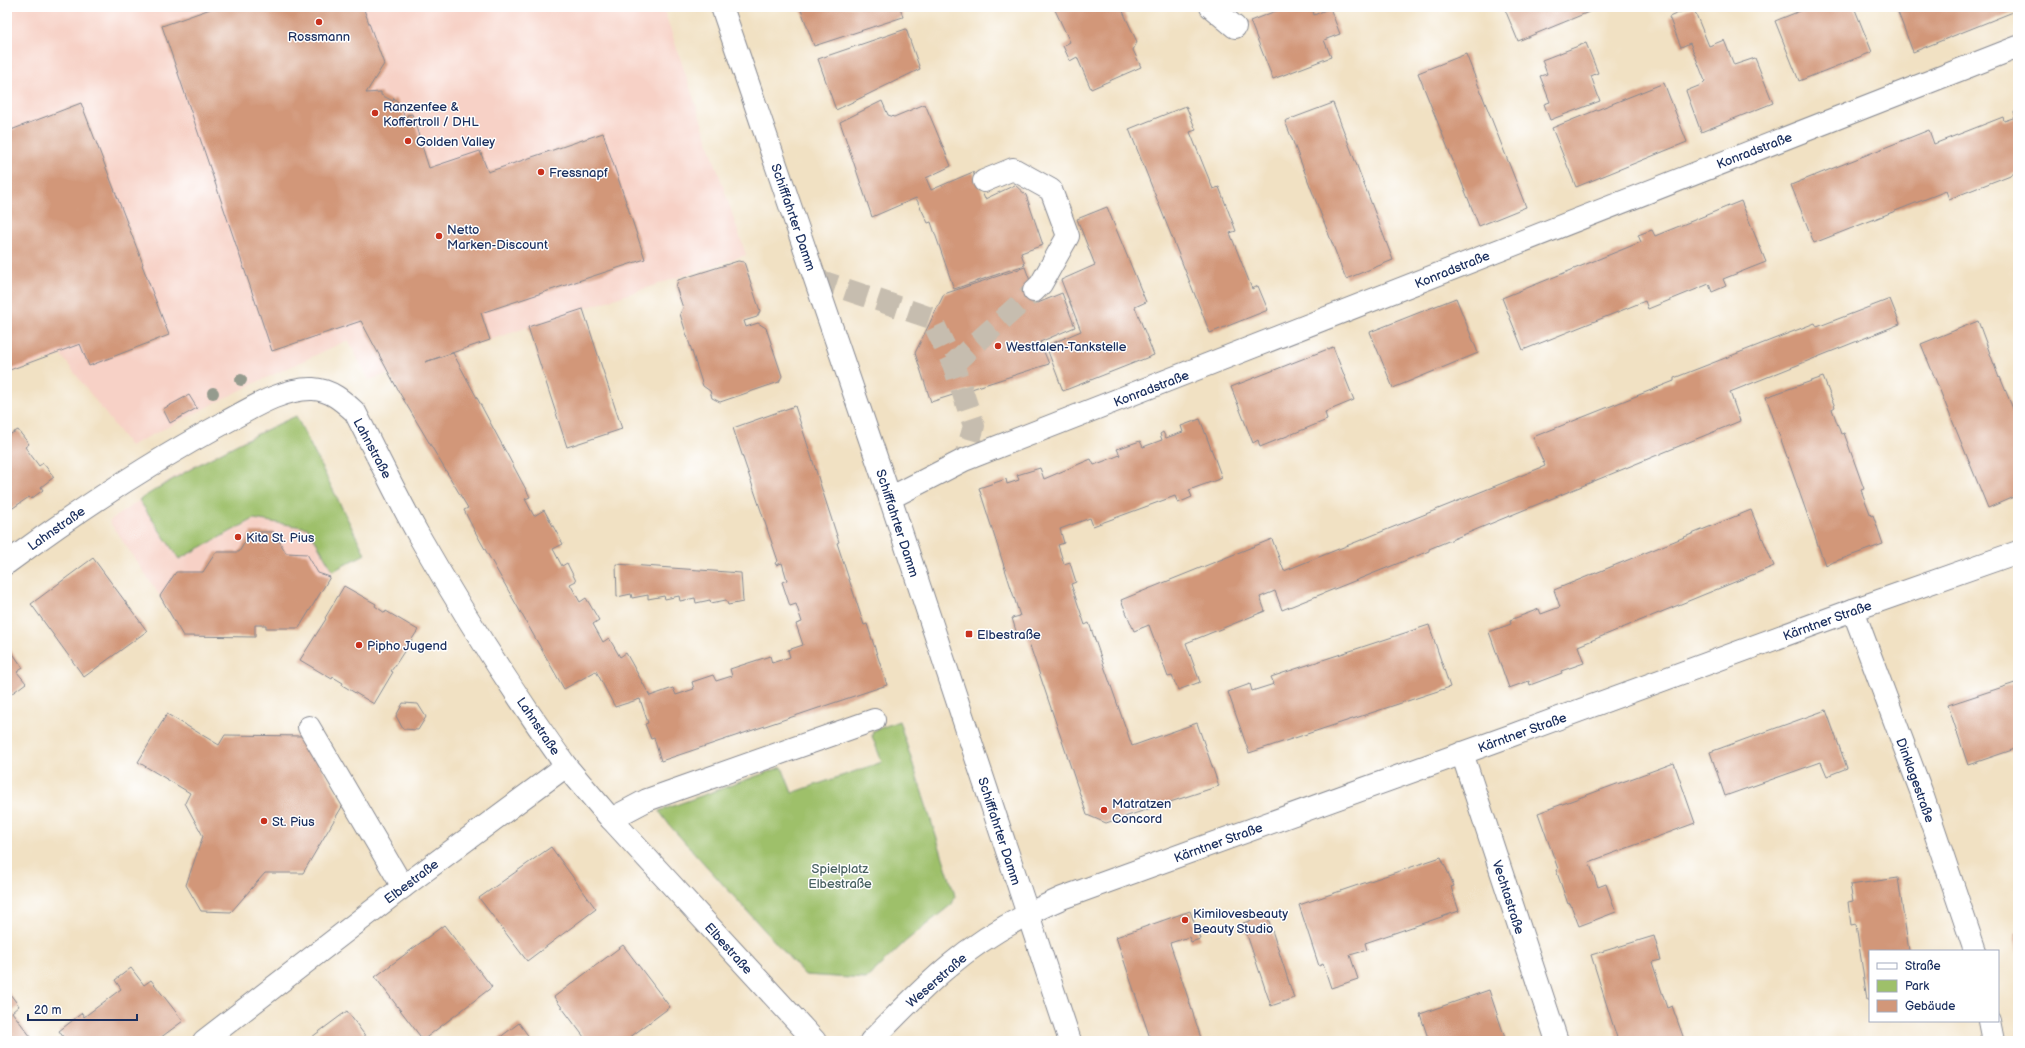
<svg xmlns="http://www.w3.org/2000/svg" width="2025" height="1048" font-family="'Balsamiq Sans',sans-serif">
<rect width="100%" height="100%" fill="#fff"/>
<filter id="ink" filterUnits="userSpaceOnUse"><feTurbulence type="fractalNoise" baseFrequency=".025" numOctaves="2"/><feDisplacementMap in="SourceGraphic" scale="8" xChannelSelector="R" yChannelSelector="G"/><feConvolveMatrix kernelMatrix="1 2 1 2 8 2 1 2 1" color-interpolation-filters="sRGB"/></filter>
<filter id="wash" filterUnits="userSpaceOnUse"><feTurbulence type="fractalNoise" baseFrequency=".012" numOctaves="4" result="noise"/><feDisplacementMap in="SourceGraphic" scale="16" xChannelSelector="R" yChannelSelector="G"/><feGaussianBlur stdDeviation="0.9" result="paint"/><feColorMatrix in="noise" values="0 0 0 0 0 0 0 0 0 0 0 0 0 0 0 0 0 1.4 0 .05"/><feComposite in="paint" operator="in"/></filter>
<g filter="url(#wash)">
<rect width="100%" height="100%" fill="#f1e1c3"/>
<g fill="#f7d1c6">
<path d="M7,7h656l83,248 -377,125 -21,-40 -97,45 -121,61 -69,-91 -54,19z"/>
<path d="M296,416l69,138 -32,17 -34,57h-33v-3h-10l-1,12 -72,-1 -23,-40 -51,-75 66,-45 80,-42z"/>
</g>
<g fill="#9ec06a" stroke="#5c7864">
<path d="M296,416l69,138 -32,17 -25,-43 -54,-9 -75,40 -40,-59c50,-32 102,-59 157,-84z"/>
<path d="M899,721l55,171 1,5 -3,7 -46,37 -40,38 -61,-4 -134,-148 -12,-16 123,-44 10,26 90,-31 -10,-26 1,-5z"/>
</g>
<g id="blocks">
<g fill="#d29779">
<path d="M216,7h147l21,57 -18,29 15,-1v3l12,6 1,-3 4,4 5,9 1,7 4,-2 -1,-1 5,-1 17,54 51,-17 8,21 115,-39 42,126 -164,54 9,27 -65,22 28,-9 77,144 -5,2 9,17 10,-6 19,34 -10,5 9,17 5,-3 9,18 -6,3 10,18 6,-4 13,22 -6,4 10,18 6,-4 11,19 6,-4 24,43 23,-8 3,7 18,-6 -2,-7 21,-7 3,6 16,-5 -2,-7 40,-13 2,7 18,-6 -2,-7 15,-5 -7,-21 6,-2 -6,-18 -6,2 -8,-24 5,-2 -5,-17 -6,2 -1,-2 3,-2 -45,-133 62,-22 44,136 -2,1 27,82 3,-1 20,61 -226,76 -7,-23 -3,1 -6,-15 3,-1 -8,-24 -25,8 -19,-36 -32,18 -91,-161 -9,-18 4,-2 -69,-116 -38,-71 -89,30 -110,-325z"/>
<path d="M800,7h100l3,10 -89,29z"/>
<path d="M1063,7h58l16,35 -4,8 8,17 -50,22 -14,-32 -7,4 -7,-15 7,-4 -15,-32z"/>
<path d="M1286,7h26l2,8 16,-7 10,26 -16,6 7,17 -58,22 -23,-58z"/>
<path d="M1504,7h97l-83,34z"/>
<path d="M1693,7l16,39 15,-6 10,25 21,-7 18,45 -72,29 -15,-41 15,-6 4,-4 -15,-38 -9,4 -12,-30z"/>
<path d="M1810,7h44l18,45 -73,29 -24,-60z"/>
<path d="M1896,7h122v3l-105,42z"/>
<path d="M906,29l14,40 -84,41 -18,-51z"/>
<path d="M1586,43l12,30 -7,3 9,25 -50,19 -6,-16 6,-2 -10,-26 7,-2 -5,-14z"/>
<path d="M1466,54l60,153 -47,19 -61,-153z"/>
<path d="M1664,83l23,59 -111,45 -24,-59z"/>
<path d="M882,101l6,14 6,2 31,-13 26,62 -25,12 5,12 42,-18 12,27 30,-14 11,10 17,50 -22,8 4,12 -71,24 -23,-67 -3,1 -12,-25 -44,19 -32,-95z"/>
<path d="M81,103l62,161 -1,1 27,70 -80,31 -9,-22 -73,27v-252l4,11z"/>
<path d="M1333,103l60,157 -47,19 -61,-158z"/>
<path d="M1186,106l10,24 -6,2 23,57 6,-2 17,44 -6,2 22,56 6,-3 10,24 -58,23 -81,-204z"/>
<path d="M2018,111v61l-69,27 -3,-8 -132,52 -23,-58 138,-55 5,14 69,-27 1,4 12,-4 -2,-5z"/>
<path d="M1741,201l25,61 -43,17 3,7 -14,6 -3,-8 -61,25 -3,-8 -122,49 -21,-52 139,-56 -3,-7 8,-3 6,-2 3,6z"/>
<path d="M1107,207l39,95 -11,5 19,48 -91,36 -17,-45 35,-15 -20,-51 34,-15 -18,-46z"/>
<path d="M738,261l6,1 16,49 -3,6 -13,4 2,6 12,-4 8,5 16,48 -3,6 -59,20 -8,-4 -2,-7 -7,-5 -23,-72 3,-6 -7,-21 2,-7z"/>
<path d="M1025,267l13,36 24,-10 13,34 -35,15 9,22 -118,38 -16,-49 29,-59z"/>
<path d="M1456,298l22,55 -85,35 -23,-56z"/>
<path d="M1890,299l10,25 -170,68 10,29 -311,128v2l-147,59 -7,-19 -15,6 5,14 -79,32 14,39 -22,8 -6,-14 -4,1 -19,-52 -15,6 -13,-31 151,-61 12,32 261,-105 -12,-29 141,-56v-3l141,-55 2,4z"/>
<path d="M583,309l39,120 -55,18 -39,-120z"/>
<path d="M1978,321l21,57 1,-1 18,44v74l-30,13 -67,-164z"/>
<path d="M1333,347l21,53 -29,12 2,8 -67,27 -2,-7 -5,3 -22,-56z"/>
<path d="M1823,377l12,30 -3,2 9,25 3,-1 20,56 -3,1 10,26 2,-1 10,29 -58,21 -59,-168z"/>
<path d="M189,395l8,13 -27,15 -7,-14z"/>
<path d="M1200,419l22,59 -33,12 3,7 -14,6 -3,-7 -82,30 -3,-8 -30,11 4,14 -6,2 6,19 6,-2v1l6,19 -5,2 14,41 4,-2 43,123 65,-23 22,63 -113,37 -19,-8 -62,-184 -8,3 -5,-16 8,-2 -41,-128 27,-9 1,5 12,-4 -2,-5 23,-7 4,11 47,-20 3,6 26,-10 -3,-6 23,-8 3,6 19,-7 -2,-6 3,-2 3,6 17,-6 -2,-6z"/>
<path d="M18,430l11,14 -4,3 14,19 4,-3 11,14 -13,10 2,3 -12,9 -2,-2 -19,13 -3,-4v-70z"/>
<path d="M1751,510l23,56 -196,80 6,17 -23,8 1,2 -32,12 -1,-4 -20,7 -20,-56 22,-8 -1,-4 29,-11 2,5 19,-7 -6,-17z"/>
<path d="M251,532h23l12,21 21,1 11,19 12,4 -31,51h-33v-3h-11v12l-72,-1 -23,-40 16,-24h27l13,-20h23z"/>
<path d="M93,558l54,73 -63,46 -53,-73z"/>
<path d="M616,564l125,9 2,29 -15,3 -2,-5 -15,3 -1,-3 -14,3 -1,-5 -15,3 -1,-5 -14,3 -1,-3 -16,3v-4l-16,3 -1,-4 -14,3z"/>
<path d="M344,586l32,18 -1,2 10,7 1,-2 32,19 -24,37 -3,4 2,1 -19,32 -32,-19 1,-2 -10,-6 -1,2 -32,-19 26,-41 -1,-1z"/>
<path d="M1429,625l21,62 -201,66 -21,-61 22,-8 2,7 22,-7 -3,-7z"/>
<path d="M7,645l16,23 -6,4 9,11 -19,14z"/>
<path d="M2018,682v66l-50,17 -20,-60z"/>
<path d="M403,703l15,1 8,13 -8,13 -15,-1 -7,-13z"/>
<path d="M1826,710l21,58 -20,8 -6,-14 -96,34 -15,-44z"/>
<path d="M167,714l52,31 6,-10 79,1 39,69 -40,68h-38l-34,39 -30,-1 -15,-26 17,-49 -18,-33 5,-10 -52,-31z"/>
<path d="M1674,763l21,60 -106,39 9,25 8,-3 10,28 -37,14 -9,-23 -2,1 -12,-34 2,-1 -20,-56z"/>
<path d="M551,847l45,62 -69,52 -48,-63z"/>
<path d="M1441,857l13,29 -3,1 8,24 -94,32 2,7 -17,5 8,24 -27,9 -8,-24 -4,2 -20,-61z"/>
<path d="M1898,878l11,73h-39v49h-3l-11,-76 -5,1 -3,-23 5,-1 -3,-16z"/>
<path d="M1190,911l10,28 -9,3 -2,-5 -19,6 32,98h-51l-35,-104z"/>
<path d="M1267,915l27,83 -23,8 -28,-83z"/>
<path d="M444,925l48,62 -69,53 -48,-63z"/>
<path d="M2018,932v20h-1l-3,-19z"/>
<path d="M1654,936l7,24 -9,2 15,46 5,-2 12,33 -5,2h-61l-27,-86z"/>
<path d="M623,945l47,62 -45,34h-38l-33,-44z"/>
<path d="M131,968l13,17 7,-5 32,41 -27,20h-90l-7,-10 23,-18 2,4 37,-28 -6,-9z"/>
<path d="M7,990l12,16 -7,6 22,29h-27z"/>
<path d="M1489,990l17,51h-77l-9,-27z"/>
<path d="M347,1011l22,30h-62l9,-7z"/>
<path d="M519,1023l13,18h-37z"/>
</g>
</g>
</g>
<g filter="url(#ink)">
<use href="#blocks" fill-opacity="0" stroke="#868890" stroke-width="1"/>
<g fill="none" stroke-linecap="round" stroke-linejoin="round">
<g stroke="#c6bdaf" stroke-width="22" stroke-dasharray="22 11" stroke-linecap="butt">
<path d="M815,279l116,39 22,46 21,62 -10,34"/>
<path d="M953,364l81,-73"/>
</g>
<defs>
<g id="minor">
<path d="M1211,7l24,20"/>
<path d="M984,181l29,-12 38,21 17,46 -27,48 -7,7"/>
<path d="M890,498l74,-38 1054,-413"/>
<path d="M7,563c69,-51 141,-99 217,-140 26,-14 58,-35 89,-34 18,1 30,12 42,23 21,41 41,83 64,124 45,79 94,156 147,230"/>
<path d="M1853,610l68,181 54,160"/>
<path d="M309,727l94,160"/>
<path d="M1462,753l95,288"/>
<path d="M611,819l36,-19 227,-80"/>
<path d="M1989,1021l4,20"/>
<path d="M204,1041l199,-154 163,-121 45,53 204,222"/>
<path d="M871,1041c26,-26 51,-53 79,-76 33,-28 73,-50 112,-67l448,-162 343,-126 165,-58"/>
</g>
<path id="major" d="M722,7l168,491 180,543"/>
</defs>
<use href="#minor" stroke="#868890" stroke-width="24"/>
<use href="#major" stroke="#868890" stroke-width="24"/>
<use href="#minor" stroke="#fff" stroke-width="22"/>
<use href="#major" stroke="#fff" stroke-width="22"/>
</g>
<g fill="#959b8e">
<circle cx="241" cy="380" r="6"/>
<circle cx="213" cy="393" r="6"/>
</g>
</g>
<g fill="#c8321e" stroke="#fff" stroke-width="1.5">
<circle cx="319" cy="22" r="4"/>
<circle cx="375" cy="113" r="4"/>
<circle cx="408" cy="141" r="4"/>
<circle cx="541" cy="172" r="4"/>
<circle cx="439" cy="236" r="4"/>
<circle cx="998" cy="346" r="4"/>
<circle cx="238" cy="537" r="4"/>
<rect x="965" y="630" width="8" height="8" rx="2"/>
<circle cx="359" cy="645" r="4"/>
<circle cx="1104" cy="810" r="4"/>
<circle cx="264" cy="821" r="4"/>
<circle cx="1185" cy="920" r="4"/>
</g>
<g text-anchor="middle" stroke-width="3" stroke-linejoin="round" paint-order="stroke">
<g font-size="13" fill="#1b2f5e" stroke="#fff" text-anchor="start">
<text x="319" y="41" text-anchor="middle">Rossmann</text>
<text x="383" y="111">Ranzenfee &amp;<tspan x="383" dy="15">Koffertroll / DHL</tspan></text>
<text x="416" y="146">Golden Valley</text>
<text x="549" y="177">Fressnapf</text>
<text x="447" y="234">Netto<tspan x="447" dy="15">Marken-Discount</tspan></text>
<text x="1006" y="351">Westfalen-Tankstelle</text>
<text x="246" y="542">Kita St. Pius</text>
<text x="977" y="639">Elbestraße</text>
<text x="367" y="650">Pipho Jugend</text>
<text x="1112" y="808">Matratzen<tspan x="1112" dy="15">Concord</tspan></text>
<text x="272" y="826">St. Pius</text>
<text x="1193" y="918">Kimilovesbeauty<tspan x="1193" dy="15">Beauty Studio</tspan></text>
</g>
<g font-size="13" fill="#1b2f5e" stroke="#fff">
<text transform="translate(1754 150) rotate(-21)" y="5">Konradstraße</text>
<text transform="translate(794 217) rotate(71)" y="5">Schifffahrter Damm</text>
<text transform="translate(1452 269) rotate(-22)" y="5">Konradstraße</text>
<text transform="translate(1151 388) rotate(-21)" y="5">Konradstraße</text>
<text transform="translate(373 448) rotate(62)" y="5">Lahnstraße</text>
<text transform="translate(898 523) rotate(72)" y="5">Schifffahrter Damm</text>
<text transform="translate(56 528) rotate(-35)" y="5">Lahnstraße</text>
<text transform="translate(1827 620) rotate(-20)" y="5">Kärntner Straße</text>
<text transform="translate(539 726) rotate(56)" y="5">Lahnstraße</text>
<text transform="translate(1522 732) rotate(-20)" y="5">Kärntner Straße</text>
<text transform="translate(1916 780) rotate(70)" y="5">Dinklagestraße</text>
<text transform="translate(1000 831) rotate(72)" y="5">Schifffahrter Damm</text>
<text transform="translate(1218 842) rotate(-20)" y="5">Kärntner Straße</text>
<text transform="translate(411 881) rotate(-37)" y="5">Elbestraße</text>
<text transform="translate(1509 897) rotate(72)" y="5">Vechtastraße</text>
<text transform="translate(729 948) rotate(48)" y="5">Elbestraße</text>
<text transform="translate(936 980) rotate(-41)" y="5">Weserstraße</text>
</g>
<g font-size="13" fill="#496262" stroke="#fff">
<text x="840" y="873">Spielplatz<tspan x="840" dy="15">Elbestraße</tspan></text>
</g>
</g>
<rect width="2025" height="1048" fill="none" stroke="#fff" stroke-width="24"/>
<rect x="1869" y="950" width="130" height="72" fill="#ffffff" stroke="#a4acbf"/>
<rect x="1877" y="963" width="20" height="6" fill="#ffffff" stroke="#a4acbf"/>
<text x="1905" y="970" font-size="12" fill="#1b2f5e">Straße</text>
<rect x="1877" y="980" width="20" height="12" fill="#9ec06a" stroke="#a4acbf"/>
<text x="1905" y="990" font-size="12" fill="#1b2f5e">Park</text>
<rect x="1877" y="1000" width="20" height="12" fill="#d29779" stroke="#a4acbf"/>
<text x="1905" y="1010" font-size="12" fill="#1b2f5e">Gebäude</text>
<path d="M28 1014v6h109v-6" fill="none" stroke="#1b2f5e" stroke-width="2"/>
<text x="34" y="1014" font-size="12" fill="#1b2f5e" stroke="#ffffff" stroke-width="3" paint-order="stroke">20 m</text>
</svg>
